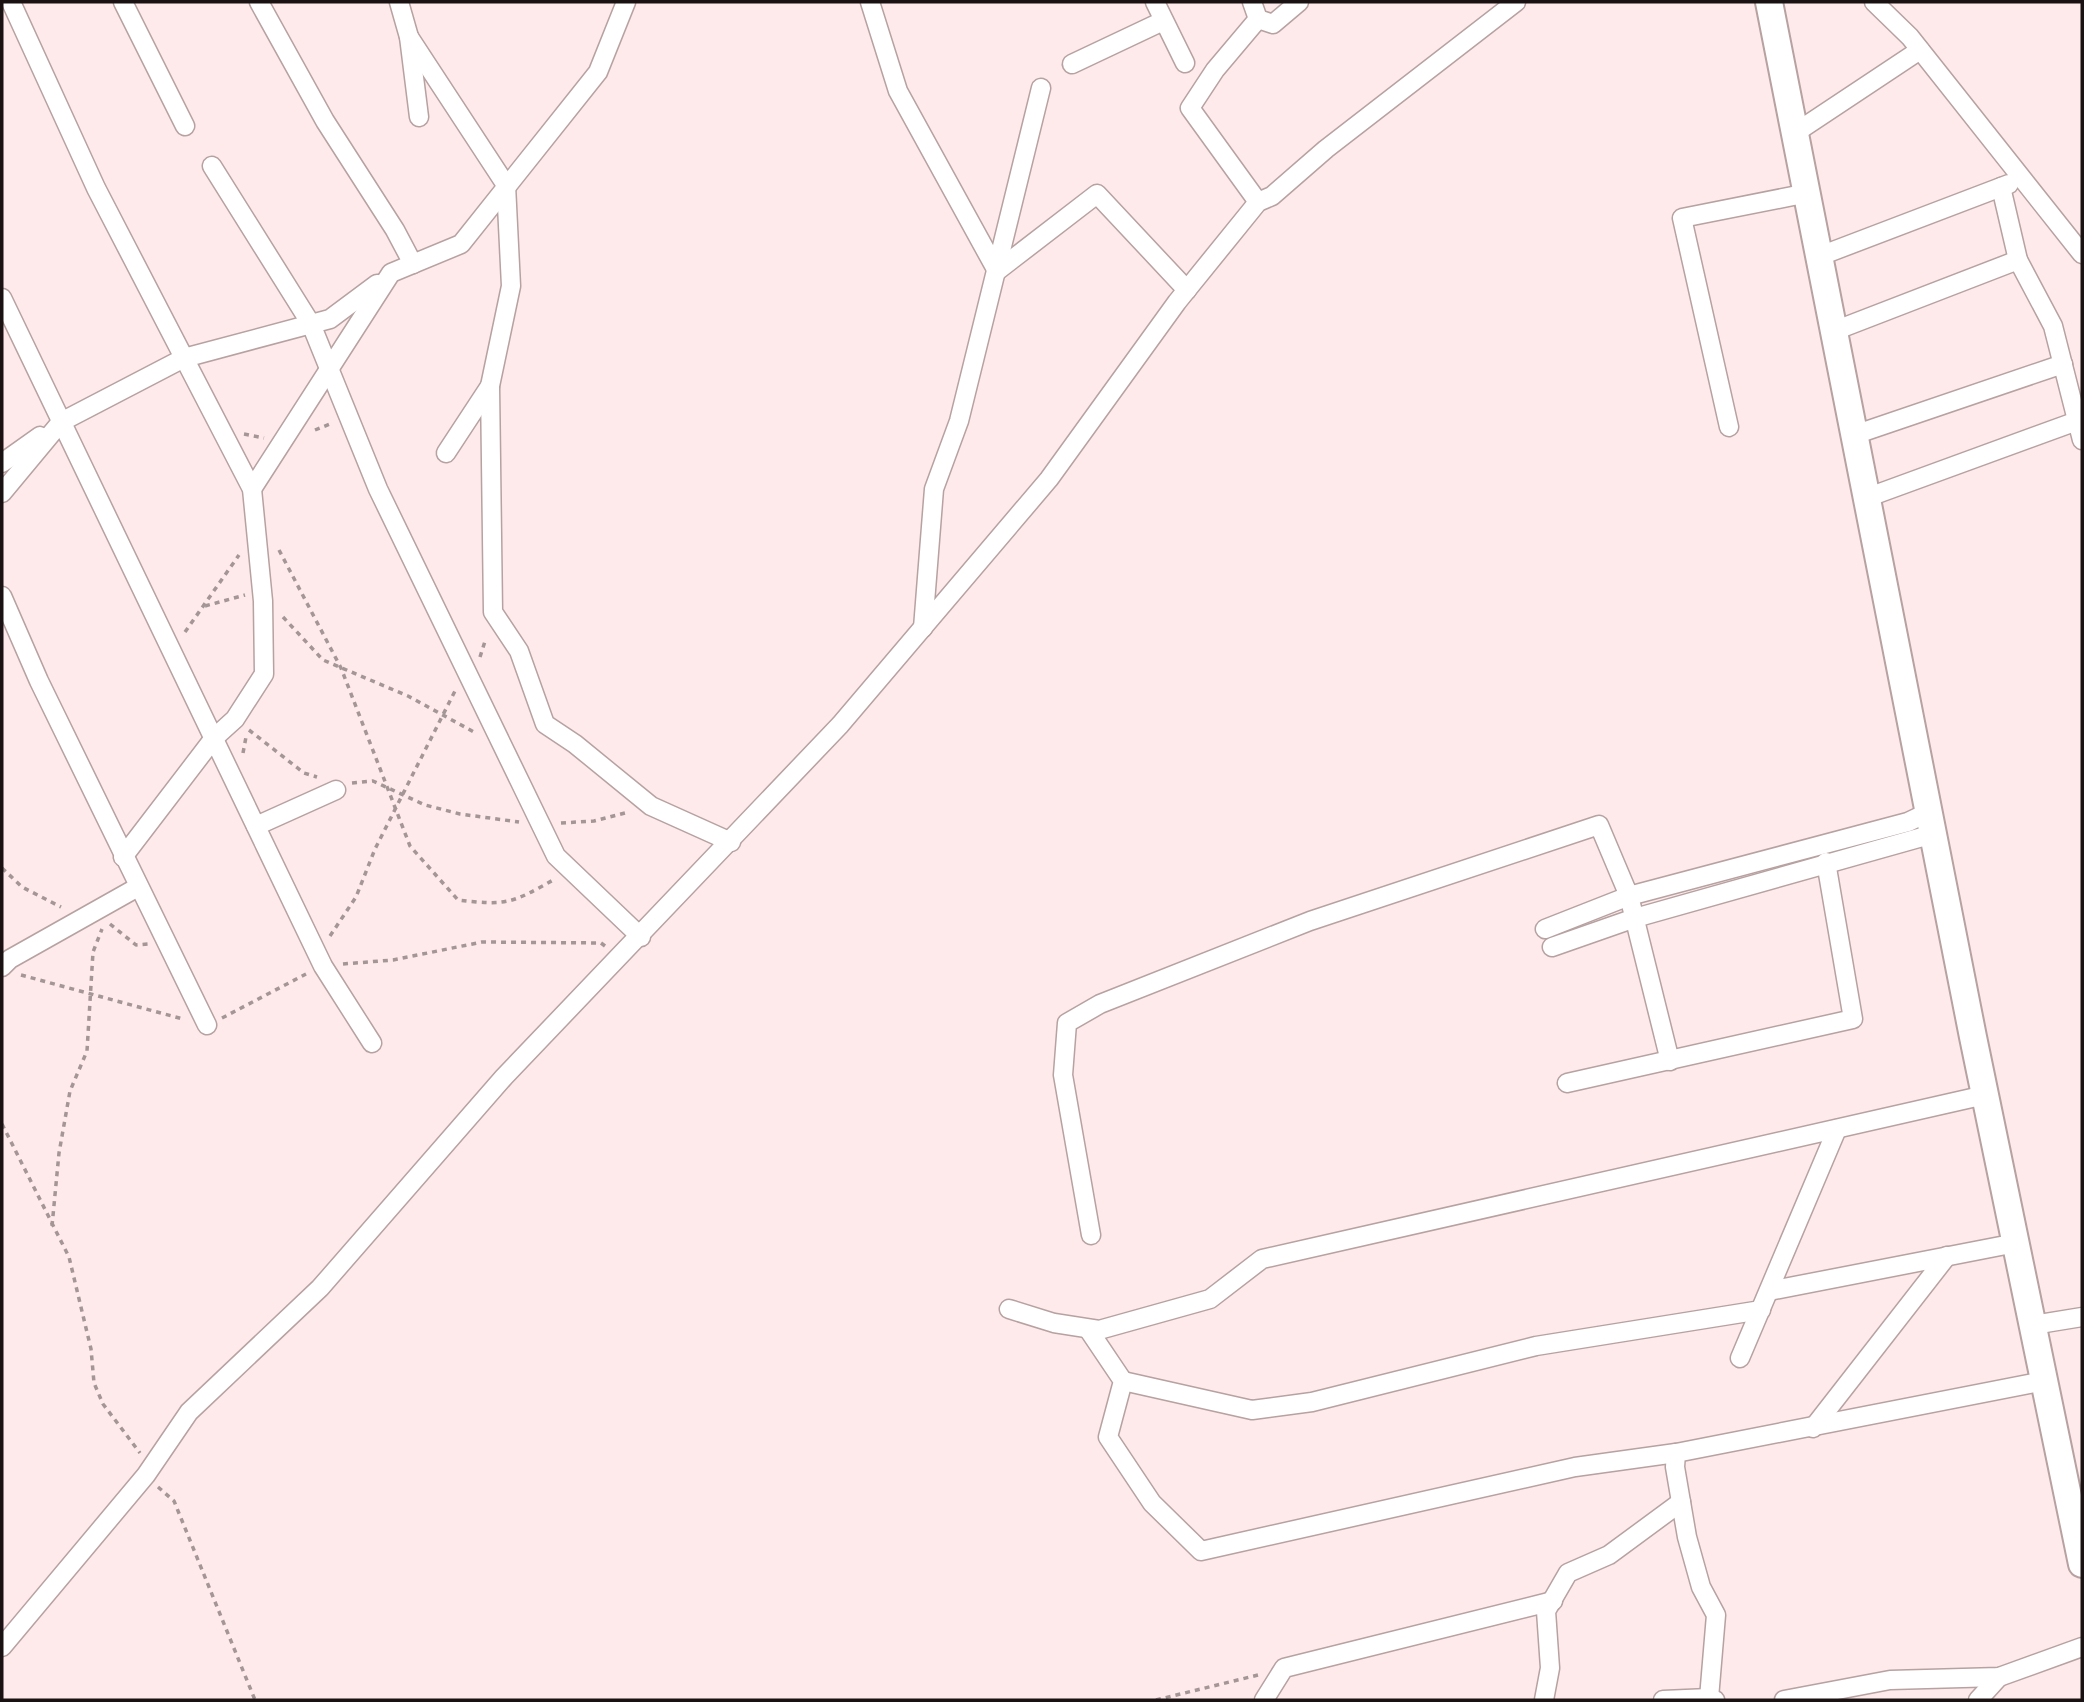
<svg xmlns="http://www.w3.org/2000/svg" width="2084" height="1702" font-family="'PT Sans Narrow',sans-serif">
<rect width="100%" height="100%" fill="#feeaeb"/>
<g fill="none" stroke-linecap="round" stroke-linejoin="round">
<defs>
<g id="minor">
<path d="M11,2l85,186 156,301 11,112 1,73 -29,45 -21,19 -91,119"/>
<path d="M123,2l62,124"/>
<path d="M259,2l66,119 70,109 18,34"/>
<path d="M399,2l10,35 10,80"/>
<path d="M870,2l28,89 99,180 100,-77 90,96"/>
<path d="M1155,2l30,61"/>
<path d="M1252,2l6,17 15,5 26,-22"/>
<path d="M1874,2l36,35 172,217"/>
<path d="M409,37l97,148 5,101 -21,100 3,226 26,39 26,73 30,20 76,62 80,36"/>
<path d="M1072,64l91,-43"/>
<path d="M1795,133l125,-83"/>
<path d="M212,166l99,158 67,165 178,367 85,81"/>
<path d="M2001,187l17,73 35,66 29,114"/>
<path d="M1258,202l-68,-94 25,-38 43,-51"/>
<path d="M1820,256l189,-72"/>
<path d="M2,298l321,668 49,77"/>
<path d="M1834,331l184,-71"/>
<path d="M1729,427l-47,-209 126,-25"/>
<path d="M1854,435l209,-71"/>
<path d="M446,453l44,-67"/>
<path d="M2,463l38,-27"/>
<path d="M252,489l139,-216 70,-29 137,-172 28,-70"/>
<path d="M2,493l59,-71 123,-64 146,-39 47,-35"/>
<path d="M1866,498l211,-77"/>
<path d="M2,596l37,85 168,344"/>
<path d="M923,628l11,-139 25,-68 82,-333"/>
<path d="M256,826l80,-36"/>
<path d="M1545,929l84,-33 41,165"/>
<path d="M1552,947l83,-29 298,-84"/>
<path d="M2,967l8,-8 128,-72"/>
<path d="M1567,1083l286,-64 -27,-157"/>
<path d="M1091,1235l-28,-160 4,-52 33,-19 210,-83 289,-96 30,71 279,-74 21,-10"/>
<path d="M1769,1291l247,-48"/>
<path d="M1009,1309l45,14 45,7 111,-31 52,-40 723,-164"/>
<path d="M2033,1325l49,-8"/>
<path d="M1088,1329l35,52 -15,56 44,66 49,48 374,-84 101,-14"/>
<path d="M1740,1358l97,-229"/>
<path d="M1123,1381l129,29 60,-8 224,-56 225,-36"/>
<path d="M1813,1428l134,-172"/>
<path d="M2,1647l144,-172 43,-63 131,-124 184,-211 336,-352 209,-246 128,-177 81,-100 14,-6 54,-47 190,-147"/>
<path d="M1709,1698l7,-83 -15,-28 -14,-50 -12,-70 1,-14 368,-72"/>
<path d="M1264,1700l20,-32 269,-67"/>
<path d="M1544,1700l6,-32 -4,-57 22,-38 41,-18 72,-53"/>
<path d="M1663,1700l46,-2 6,2"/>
<path d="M1784,1700l106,-20 109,-3 83,-30"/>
<path d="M1978,1700l21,-23"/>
</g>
<path id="secondary" d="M1769,2l204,1035 109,527"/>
</defs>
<use href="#minor" stroke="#b7a1a1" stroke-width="21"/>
<use href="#secondary" stroke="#b7a1a1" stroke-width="30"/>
<g stroke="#a49596" stroke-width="3.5" stroke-dasharray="5 5" stroke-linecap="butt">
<path d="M315,430l15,-6"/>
<path d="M244,434l20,4"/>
<path d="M279,550l62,118 69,178 48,54c50,6 54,3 97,-21"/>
<path d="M205,606l40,-11"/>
<path d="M283,617l40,43 85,36 66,36"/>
<path d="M185,632l54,-77"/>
<path d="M480,657l6,-19"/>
<path d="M249,730l55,43 13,4"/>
<path d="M243,753l3,-16"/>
<path d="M352,783l21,-2 52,24 35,9 59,8"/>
<path d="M561,823l33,-2 35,-9"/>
<path d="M2,868l20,19 39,20"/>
<path d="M110,924l26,21 12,-1"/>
<path d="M330,936l26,-39 19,-48 80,-158"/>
<path d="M343,964l50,-4 89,-18 119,1 4,3"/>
<path d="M21,975l162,44"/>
<path d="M222,1018l84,-44"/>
<path d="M2,1124l67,133 22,92 3,34 9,21 37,49"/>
<path d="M52,1226l7,-73 11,-62 17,-40 6,-99 9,-23"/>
<path d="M158,1487l16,14 81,199"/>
<path d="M1156,1700l102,-25"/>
</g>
<use href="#minor" stroke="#fff" stroke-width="18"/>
<use href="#secondary" stroke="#fff" stroke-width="26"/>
</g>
<rect width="2084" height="1702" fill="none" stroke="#1a1212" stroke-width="7"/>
</svg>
